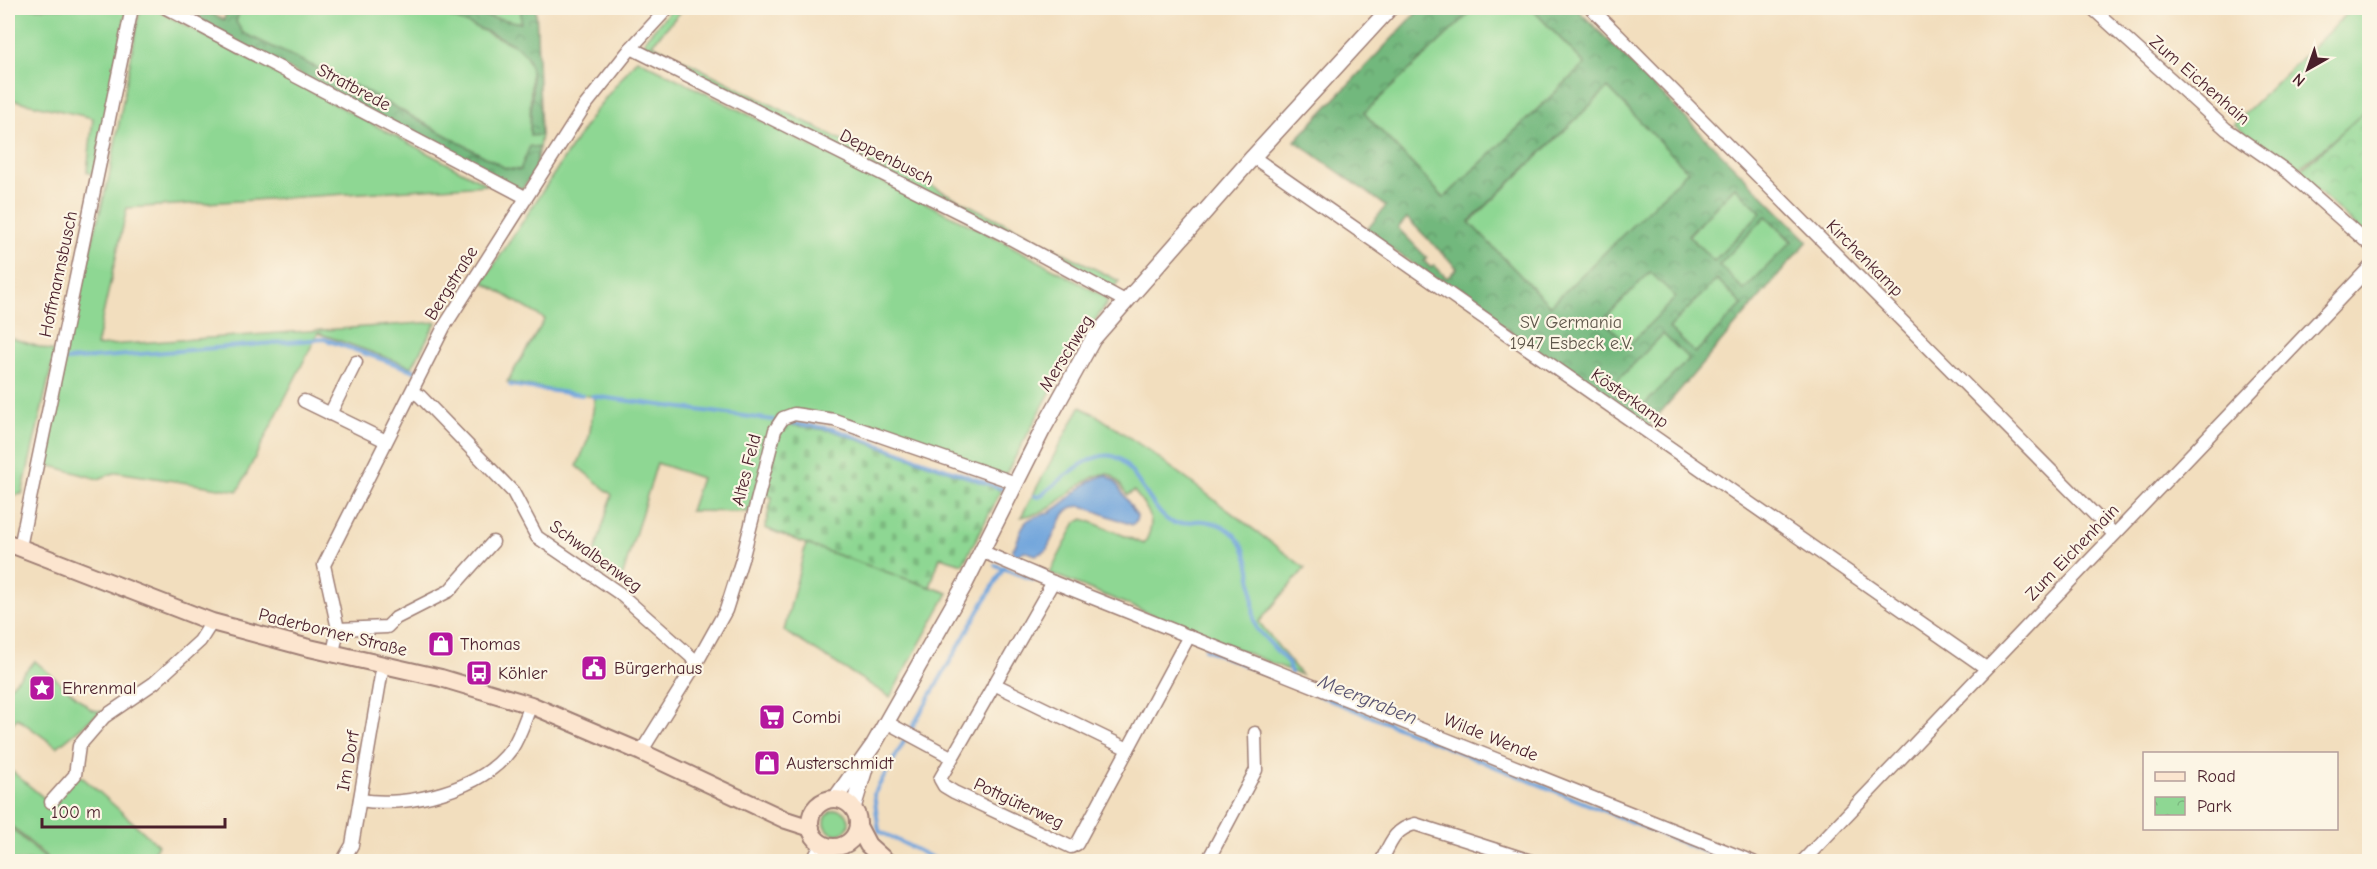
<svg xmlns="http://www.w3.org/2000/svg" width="2377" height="869" font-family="'Comic Neue',sans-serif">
<defs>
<pattern id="forest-crowns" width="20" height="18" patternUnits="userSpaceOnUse" patternTransform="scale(1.5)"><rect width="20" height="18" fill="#72b87d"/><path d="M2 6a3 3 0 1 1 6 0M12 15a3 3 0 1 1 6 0" fill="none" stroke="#609567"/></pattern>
<pattern id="cemetery-stones" width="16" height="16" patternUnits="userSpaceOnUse" patternTransform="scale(1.5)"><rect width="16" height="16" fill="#8ed793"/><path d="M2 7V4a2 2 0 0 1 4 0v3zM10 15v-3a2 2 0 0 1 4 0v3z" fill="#7cb87f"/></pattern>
<pattern id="park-crowns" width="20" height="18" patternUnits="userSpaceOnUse" patternTransform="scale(1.5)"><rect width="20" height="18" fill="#8ed793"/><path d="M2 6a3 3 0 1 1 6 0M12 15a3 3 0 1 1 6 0" fill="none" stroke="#7cb87f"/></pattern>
</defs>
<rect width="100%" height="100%" fill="#fcf5e5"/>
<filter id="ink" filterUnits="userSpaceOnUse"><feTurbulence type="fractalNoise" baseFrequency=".0167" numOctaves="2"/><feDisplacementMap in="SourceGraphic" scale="12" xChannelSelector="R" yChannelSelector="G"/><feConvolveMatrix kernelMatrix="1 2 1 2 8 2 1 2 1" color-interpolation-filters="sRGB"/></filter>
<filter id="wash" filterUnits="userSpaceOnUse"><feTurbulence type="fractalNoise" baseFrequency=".008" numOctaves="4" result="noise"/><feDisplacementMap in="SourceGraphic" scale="24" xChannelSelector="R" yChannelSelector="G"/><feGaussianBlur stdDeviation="1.35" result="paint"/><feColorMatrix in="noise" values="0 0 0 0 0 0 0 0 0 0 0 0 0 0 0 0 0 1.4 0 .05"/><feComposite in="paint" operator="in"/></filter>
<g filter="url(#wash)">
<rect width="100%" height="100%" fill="#f2debe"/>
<g fill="#8ed793" stroke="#6c7b5f" stroke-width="1.5">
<path d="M8,8h119l-33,167 -7,-3 6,-54 -85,-19z"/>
<path d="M145,8h8l335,177 -361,23 -31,138 340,-24 -24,45 -94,-34 -80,158 -121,-19 -19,7 -57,-16 26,-123 42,-163 30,-163z"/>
<path d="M240,8h183l37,12 56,26 10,9 5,14 -1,66h11l-2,13 -9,-1 -10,24 -15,-3 -141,-78 -122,-57 -6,-11z"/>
<path d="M457,8h64l1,15 -59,-11z"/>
<path d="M673,8h11l-32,36 467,237 -6,8 -463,-236 -5,-6v-8z"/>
<path d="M1475,8h56l54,56 -141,134 -80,-85z"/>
<path d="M2353,8h16v101l-73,62 -62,-47z"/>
<path d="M637,59l365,182 100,54 6,7 -38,54 -65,120 -174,-61 -53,1 -29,96 -59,-1 11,-33 -44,-15 -37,121 -29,-19 21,-70 -35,-29 12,-29 6,-40 -88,-15 38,-63 -62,-37 112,-171z"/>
<path d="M1608,88l81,83 -139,135 -81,-83z"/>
<path d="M1735,187l26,25 -47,49 -26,-25z"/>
<path d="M1766,216l26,26 -48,48 -26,-25z"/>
<path d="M1651,271l26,26 -48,49 -26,-26z"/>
<path d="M1717,279l26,25 -48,49 -26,-25z"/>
<path d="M1663,334l26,25 -47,49 -26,-26z"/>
<path d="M8,337l47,15 -33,142 -14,2z"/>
<path d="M1080,407l16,8 52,35 157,118 -46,54 42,53 -251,-102 26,-51 8,-3 60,25c14,-23 5,-34 -10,-53l-7,4c-5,-7 -10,-18 -19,-21 -15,-4 -46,27 -60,35 -8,5 -18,6 -27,8z"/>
<path d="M806,544l142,49 -58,104 -106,-66z"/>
<path d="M35,661l57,49 9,1 -44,36 -40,-29 -9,11v-40z"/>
<path d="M8,768l42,35 27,-30c28,23 54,48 81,72l-10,16h-97l-43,-38z"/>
<circle cx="837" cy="822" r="12"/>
<path d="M8,825l40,36h-40z"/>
</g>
<g fill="url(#forest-crowns)" stroke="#5e6c54" stroke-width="1.5" fill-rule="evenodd">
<path d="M174,8h35l5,7 10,5 3,-12h13l-4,14 7,11 121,57 141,78 15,2 10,-24 9,2 -4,22 -12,18 -6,1z"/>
<path d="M423,8h34l6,4 58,11v-15h15l5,127 -11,1c0,-21 6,-61 -3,-79 -9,-18 -83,-42 -104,-49z"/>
<path d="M1421,8h54l-111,105 80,85 141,-134 -54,-56h45l232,233 -160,186 -282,-196 20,-25 -91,-65zM1608,88l80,83 -138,135 -81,-84zM1735,187l26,25 -47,49 -26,-26zM1766,216l26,25 -48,49 -25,-25zM1407,218l50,50 -10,10 -13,-13 -3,3 -7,-7 3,-3 -29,-30zM1650,272l26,25 -47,48 -26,-25zM1717,279l25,26 -47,48 -26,-25zM1663,334l26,25 -48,49 -25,-26z"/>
</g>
<path fill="url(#cemetery-stones)" stroke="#6c7b5f" stroke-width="1.5" d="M791,425l42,6 166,58 1,4 -37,71 -23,-7 -10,30 -124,-43 -41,-16 7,-31 -10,-3 19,-66z"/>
<path fill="url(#park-crowns)" stroke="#6c7b5f" stroke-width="1.5" d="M2369,107v131l-71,-65z"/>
<path fill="#6fa4dc" stroke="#5c6284" stroke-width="1.5" d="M1106,475l9,6 22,35 -1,5 -4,4 -50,-19 -10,1 -8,7 -18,37 -10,4 -12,-4 -6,4 -6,-5c8,-9 6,-20 14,-28 5,-6 15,-6 22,-9 21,-10 34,-33 58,-38z"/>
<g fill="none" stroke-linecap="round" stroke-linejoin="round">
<g stroke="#6fa4dc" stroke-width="4">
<path d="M67,360l257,-21 91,32"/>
<path d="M510,385l72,10"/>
<path d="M592,396l181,24"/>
<path d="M792,423l41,6 173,61"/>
<path d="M1035,496l4,1c19,-14 58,-55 82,-37 10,9 17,22 25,33 6,9 13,22 23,28 10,6 24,-2 35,0 52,6 47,61 50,99l2,8 32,35 3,10"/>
<path d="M1012,557l6,-7"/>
<path d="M995,565l39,15"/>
<path d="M1205,649l525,213"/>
<path d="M941,862l-62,-31 -5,-37 130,-227"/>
</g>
</g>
</g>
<g filter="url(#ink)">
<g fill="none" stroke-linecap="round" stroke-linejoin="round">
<defs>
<g id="minor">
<path d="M166,8l359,189"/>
<path d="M1591,8l523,526"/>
<path d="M2092,8l134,121 63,44 81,72"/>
<path d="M631,48l373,187 121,66"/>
<path d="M1253,157l733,511"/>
<path d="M412,392l8,4 93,96 24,45 82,56 78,69"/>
<path d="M304,401l82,40"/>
<path d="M330,414l26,-52"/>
<path d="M20,547l112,-539"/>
<path d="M981,551l72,31 700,280"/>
<path d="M1053,582l-113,197 4,7 10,6 117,55 6,-3 112,-208"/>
<path d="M338,629l49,-2 9,-9 53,-27 44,-49"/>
<path d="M333,653l5,-24 -14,-64 120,-238 140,-220 47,-59 37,-40"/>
<path d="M994,684l134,65"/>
<path d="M886,722l65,35"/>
<path d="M641,752l56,-90 29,-52 17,-54 32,-126 8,-12 11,-4 40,6 182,63"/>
<path d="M360,800c47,8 123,-10 152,-52 8,-12 13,-29 19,-43"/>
<path d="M51,802l24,-27 4,-29 25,-29 50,-34 46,-42 12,-19"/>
<path d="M342,862l10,-17 31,-181"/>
<path d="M812,862l10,-19"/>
<path d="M1207,862l49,-92 -1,-37"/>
<path d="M1381,862c9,-18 13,-33 34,-38l119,38"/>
<path d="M1802,862l568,-595"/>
</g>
<g id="tertiary">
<path d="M835,799l39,-55 91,-160 77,-153 51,-92 160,-182 137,-149"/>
<path d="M853,808l13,-43"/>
</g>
<g id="secondary">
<path d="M8,543l204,79 93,25 136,31 90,27 110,47 145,68 25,8"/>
<circle cx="834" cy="823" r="24"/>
<path d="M858,826l10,19 19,17"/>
</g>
</defs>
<use href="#minor" stroke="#9e7e74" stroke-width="15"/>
<use href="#tertiary" stroke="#9e7e74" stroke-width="18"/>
<use href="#secondary" stroke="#9e7e74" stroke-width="20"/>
<use href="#minor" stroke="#fff" stroke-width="12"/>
<use href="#tertiary" stroke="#fff" stroke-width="15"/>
<use href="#secondary" stroke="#fce5cf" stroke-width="16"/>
</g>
</g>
<defs>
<symbol id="shop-square" viewBox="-11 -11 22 22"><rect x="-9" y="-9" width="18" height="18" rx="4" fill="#b5179e" stroke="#fcf5e5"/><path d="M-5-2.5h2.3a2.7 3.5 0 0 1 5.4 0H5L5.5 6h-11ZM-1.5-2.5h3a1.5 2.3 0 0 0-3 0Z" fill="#fff"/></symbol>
<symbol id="civic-square" viewBox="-11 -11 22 22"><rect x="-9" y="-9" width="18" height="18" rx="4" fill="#b5179e" stroke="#fcf5e5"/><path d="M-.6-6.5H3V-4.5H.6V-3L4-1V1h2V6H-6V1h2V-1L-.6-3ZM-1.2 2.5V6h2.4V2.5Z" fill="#fff"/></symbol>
<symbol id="bus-square" viewBox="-11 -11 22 22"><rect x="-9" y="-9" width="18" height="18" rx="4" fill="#b5179e" stroke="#fcf5e5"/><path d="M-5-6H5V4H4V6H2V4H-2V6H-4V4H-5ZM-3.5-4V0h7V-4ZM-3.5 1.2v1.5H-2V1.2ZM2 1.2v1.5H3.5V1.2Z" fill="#fff"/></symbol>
<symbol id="sight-square" viewBox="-11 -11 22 22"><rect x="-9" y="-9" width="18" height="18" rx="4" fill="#b5179e" stroke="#fcf5e5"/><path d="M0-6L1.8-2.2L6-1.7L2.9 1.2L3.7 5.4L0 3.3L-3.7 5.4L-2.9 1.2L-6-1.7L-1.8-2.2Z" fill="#fff"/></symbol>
<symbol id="supermarket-square" viewBox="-11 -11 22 22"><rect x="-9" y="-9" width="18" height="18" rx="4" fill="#b5179e" stroke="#fcf5e5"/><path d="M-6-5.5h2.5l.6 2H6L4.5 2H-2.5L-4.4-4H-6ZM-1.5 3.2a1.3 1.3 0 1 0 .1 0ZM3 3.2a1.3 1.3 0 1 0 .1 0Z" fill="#fff"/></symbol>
</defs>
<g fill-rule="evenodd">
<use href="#shop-square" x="426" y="629" width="30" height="30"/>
<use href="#civic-square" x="579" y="653" width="30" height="30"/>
<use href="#bus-square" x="464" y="658" width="30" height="30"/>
<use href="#sight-square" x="27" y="673" width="30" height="30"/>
<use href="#supermarket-square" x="757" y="702" width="30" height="30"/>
<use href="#shop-square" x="752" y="748" width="30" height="30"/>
</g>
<g text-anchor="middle" stroke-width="4.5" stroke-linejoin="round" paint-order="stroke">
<g font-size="18" fill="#4a1f2b" stroke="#fcf5e5">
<text transform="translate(2200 80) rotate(41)" y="6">Zum Eichenhain</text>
<text transform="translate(354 87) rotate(28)" y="6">Stratbrede</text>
<text transform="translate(887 157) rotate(27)" y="6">Deppenbusch</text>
<text transform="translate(1865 258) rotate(45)" y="6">Kirchenkamp</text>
<text transform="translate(58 274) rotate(-78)" y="6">Hoffmannsbusch</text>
<text transform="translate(451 283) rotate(-58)" y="6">Bergstraße</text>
<text transform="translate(1066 353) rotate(-58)" y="6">Merschweg</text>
<text transform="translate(1630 398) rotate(35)" y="6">Kösterkamp</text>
<text transform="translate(746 470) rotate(-76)" y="6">Altes Feld</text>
<text transform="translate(2072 552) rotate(-46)" y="6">Zum Eichenhain</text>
<text transform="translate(596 556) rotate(36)" y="6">Schwalbenweg</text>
<text transform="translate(333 632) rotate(14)" y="6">Paderborner Straße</text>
<text transform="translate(1491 737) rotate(22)" y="6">Wilde Wende</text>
<text transform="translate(348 761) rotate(-80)" y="6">Im Dorf</text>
<text transform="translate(1019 803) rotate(25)" y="6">Pottgüterweg</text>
</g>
<g font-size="18" fill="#5e564a" stroke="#fcf5e5">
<text x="1571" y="328">SV Germania<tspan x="1571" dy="21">1947 Esbeck e.V.</tspan></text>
</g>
<g font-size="18" fill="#4a1f2b" stroke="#fcf5e5" text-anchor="start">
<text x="460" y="650">Thomas</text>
<text x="614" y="674">Bürgerhaus</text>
<text x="498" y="679">Köhler</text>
<text x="62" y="694">Ehrenmal</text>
<text x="792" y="723">Combi</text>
<text x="786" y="769">Austerschmidt</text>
</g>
<g font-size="20" font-style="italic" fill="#595472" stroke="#fcf5e5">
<text transform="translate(1368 699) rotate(22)" y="7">Meergraben</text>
</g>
</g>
<rect width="2377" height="869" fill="none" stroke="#fcf5e5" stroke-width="30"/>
<rect x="2143" y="752" width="195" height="78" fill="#fcf5e5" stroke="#b59f9b" stroke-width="1.5"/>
<rect x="2155" y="772" width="30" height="9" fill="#fce5cf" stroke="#b59f9b" stroke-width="1.5"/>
<text x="2197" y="782" font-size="18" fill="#4a1f2b">Road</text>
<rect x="2155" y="797" width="30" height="18" fill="url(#park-crowns)" stroke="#b59f9b" stroke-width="1.5"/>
<text x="2197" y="812" font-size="18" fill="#4a1f2b">Park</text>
<g transform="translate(2308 69) rotate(220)" stroke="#fcf5e5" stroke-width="4.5" paint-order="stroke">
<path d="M0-4.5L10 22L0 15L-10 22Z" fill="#4a1f2b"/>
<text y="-9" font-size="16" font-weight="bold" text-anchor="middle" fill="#4a1f2b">N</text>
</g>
<path d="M42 818v9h183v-9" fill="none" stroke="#4a1f2b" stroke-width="3"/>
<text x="51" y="818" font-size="18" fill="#4a1f2b" stroke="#fcf5e5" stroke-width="4.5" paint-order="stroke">100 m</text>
</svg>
